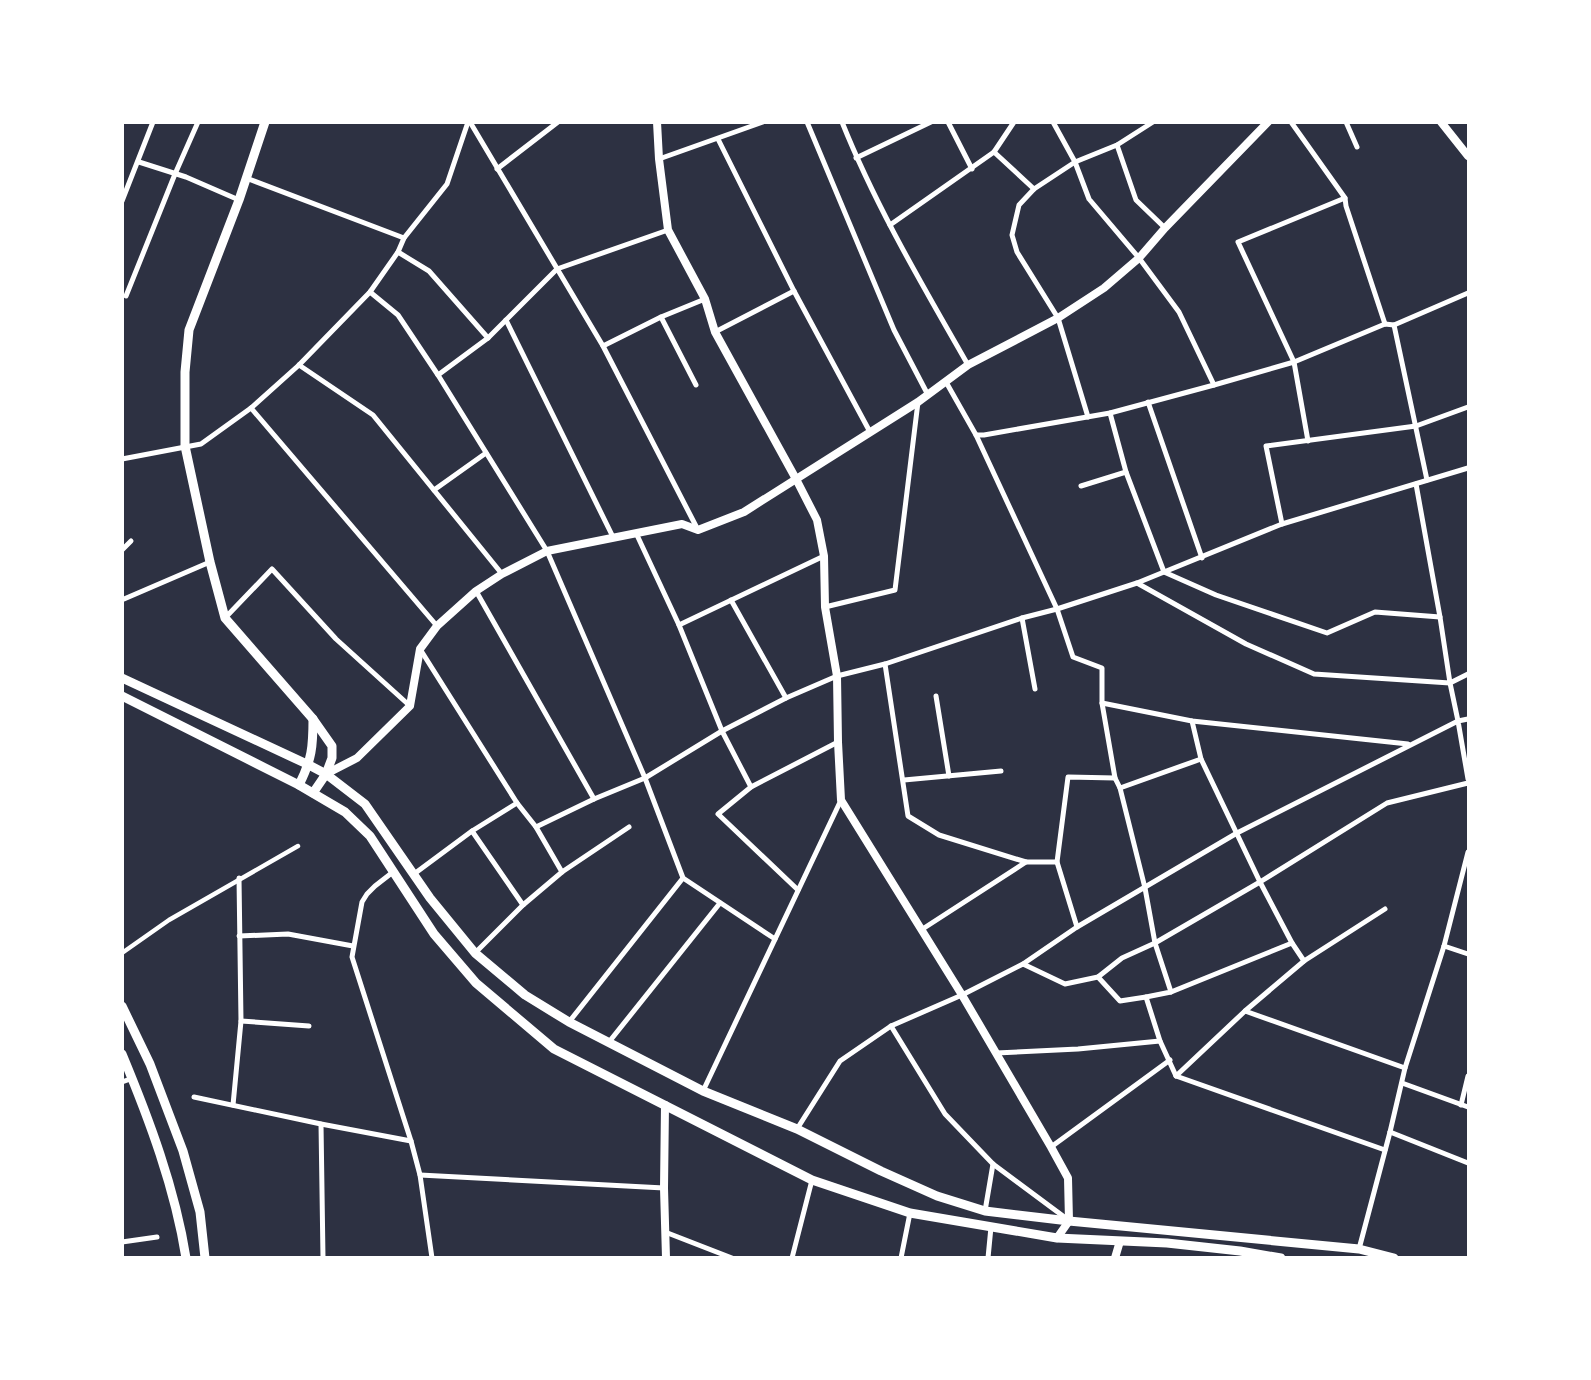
<svg xmlns="http://www.w3.org/2000/svg" width="1591" height="1380" font-family="Lato,sans-serif">
<rect width="100%" height="100%" fill="#2d3142"/>
<g fill="none" stroke-linecap="round" stroke-linejoin="round">
<path stroke="#fff" stroke-width="4.5" d="M122,953l47,-33 129,-74"/>
<g stroke="#fff" stroke-width="5">
<path d="M470,122l133,224 95,184"/>
<path d="M807,122l87,208 34,65"/>
<path d="M842,122c34,85 81,164 126,243"/>
<path d="M948,122l24,47"/>
<path d="M1053,122l22,40 14,37 50,59 40,54 35,73"/>
<path d="M1291,122l54,76 1,8 39,118"/>
<path d="M1346,122l11,25"/>
<path d="M718,139l76,152 76,141"/>
<path d="M1117,145l19,55 29,28"/>
<path d="M994,152l40,37"/>
<path d="M856,158l75,-36"/>
<path d="M659,159l104,-37"/>
<path d="M139,162l47,15 53,23"/>
<path d="M497,169l61,-47"/>
<path d="M246,178l158,60"/>
<path d="M122,201l31,-79"/>
<path d="M890,225l104,-73 20,-30"/>
<path d="M398,252l31,19 59,67"/>
<path d="M370,292l28,23 40,60 109,176 98,227 38,100 92,61"/>
<path d="M126,296l49,-122 23,-52"/>
<path d="M661,317l35,68"/>
<path d="M506,320l107,217"/>
<path d="M1394,325l33,155"/>
<path d="M715,332l79,-41"/>
<path d="M603,346l58,-29 44,-18"/>
<path d="M299,365l74,50 129,159"/>
<path d="M438,375l50,-37 69,-69 111,-39"/>
<path d="M946,382l30,53 81,174 16,48 29,11v35l13,75 5,10 25,100 10,55 16,49 -25,5 14,44 16,35 209,74"/>
<path d="M1148,402l54,156"/>
<path d="M251,408l186,218"/>
<path d="M1110,413l16,59 38,100 52,23 111,38 48,-21 65,5"/>
<path d="M1088,417l-30,-99 -41,-66 -5,-17 7,-30 15,-16 41,-27 42,-17 36,-23"/>
<path d="M976,435h8l126,-22 104,-28 80,-23 91,-38 9,1 74,-32"/>
<path d="M1308,441l-14,-79 -56,-120 107,-44"/>
<path d="M122,459l79,-15 50,-36 48,-43 71,-73 28,-40 6,-14 43,-54 21,-62"/>
<path d="M1081,486l45,-14"/>
<path d="M434,490l52,-37"/>
<path d="M1282,524l-16,-78 150,-20 52,-19"/>
<path d="M636,533l43,92 43,106 29,56"/>
<path d="M122,550l9,-9"/>
<path d="M1137,583l109,61 68,30 136,9 -10,-66 -24,-133"/>
<path d="M476,591l118,208"/>
<path d="M124,599l86,-37"/>
<path d="M731,600l55,98"/>
<path d="M825,607l70,-17 23,-188"/>
<path d="M225,618l47,-49 64,70 74,67"/>
<path d="M1022,618l13,71"/>
<path d="M679,625l145,-69"/>
<path d="M420,649l97,154 19,24 26,45"/>
<path d="M885,664l23,152 31,19 87,27"/>
<path d="M936,696l13,80"/>
<path d="M1102,703l90,18 216,23"/>
<path d="M1468,719l-10,2 10,58"/>
<path d="M1192,721l9,38 59,123 32,61 12,18"/>
<path d="M904,780l97,-9"/>
<path d="M1120,788l81,-29"/>
<path d="M536,827l58,-28 51,-21 77,-47 64,-33 51,-22 48,-12 137,-46 35,-9 80,-26 145,-59 186,-56"/>
<path d="M472,831l51,74"/>
<path d="M393,872l-18,14 -8,8 -5,8 -10,55 59,184 9,34 12,83"/>
<path d="M414,874l58,-43 45,-28"/>
<path d="M798,890l-80,-76 33,-27 87,-45"/>
<path d="M1077,927l-20,-65 11,-85 47,1"/>
<path d="M921,930l105,-68h31"/>
<path d="M239,936l49,-2 65,12"/>
<path d="M1444,946l24,8"/>
<path d="M475,953l48,-48 39,-33 67,-45"/>
<path d="M1023,964l42,20 33,-7 24,-19 33,-15 105,-61 127,-79 81,-20"/>
<path d="M1098,977l22,24 26,-4"/>
<path d="M1171,992l121,-49"/>
<path d="M1245,1011l160,57"/>
<path d="M241,1021l68,5"/>
<path d="M569,1022l114,-144"/>
<path d="M891,1026l54,88 48,50 74,55"/>
<path d="M609,1042l111,-139"/>
<path d="M996,1053l82,-4 82,-8"/>
<path d="M1176,1076l69,-65 59,-50 81,-52"/>
<path d="M122,1082l11,-4"/>
<path d="M1402,1083l66,24"/>
<path d="M703,1091l138,-291"/>
<path d="M194,1097l127,27 90,17"/>
<path d="M233,1105l8,-84 -2,-143"/>
<path d="M1461,1105l7,-29"/>
<path d="M321,1124l2,134"/>
<path d="M797,1129l43,-68 51,-35 71,-31 61,-31 54,-37 160,-94 221,-112 -8,-38 18,-9"/>
<path d="M1390,1132l78,31"/>
<path d="M1051,1147l119,-87"/>
<path d="M420,1175l244,13"/>
<path d="M985,1211l8,-47"/>
<path d="M665,1232l67,26"/>
<path d="M122,1242l35,-5"/>
<path d="M1359,1249l31,-117 15,-64 39,-122 24,-94"/>
<path d="M792,1258l20,-78"/>
<path d="M901,1258l9,-45"/>
<path d="M988,1258l3,-31"/>
</g>
<g stroke="#fff" stroke-width="8">
<path d="M657,122l2,37 9,71 37,69 10,33 81,147 21,41 7,36 1,51 12,69 1,66 3,58 121,195 89,152 17,31 1,43 -12,17"/>
<path d="M1441,122l27,34"/>
<path d="M326,774l31,-16 53,-52 10,-57 17,-23 39,-35 26,-17 45,-23 135,-27 16,6 46,-18 174,-110 50,-37 90,-47 46,-30 35,-30 26,-30 103,-106"/>
<path d="M665,1105l-1,83 2,70"/>
<path d="M1115,1258l5,-17"/>
</g>
<g stroke="#fff" stroke-width="9">
<path d="M265,122l-26,78 -50,130 -4,42v74l25,116 15,56 88,101 19,27v12l-6,16 -13,19"/>
<path d="M299,785c13,-26 14,-38 14,-66"/>
</g>
<g stroke="#fff" stroke-width="9">
<path d="M122,678l187,87 17,9 39,30 65,94 45,55 50,42 44,27 134,69 94,38 84,42 56,25 48,15 84,10 290,28 35,9"/>
<path d="M122,696l177,89 46,27 25,24 64,98 42,49 78,66 258,131 98,33 147,25 110,5 73,8 41,7"/>
<path d="M122,1006l28,58 33,87 17,61 5,46"/>
<path d="M122,1054c27,65 53,134 64,204"/>
</g>
</g>
<rect width="1591" height="1380" fill="none" stroke="#ffffff" stroke-width="248"/>
</svg>
